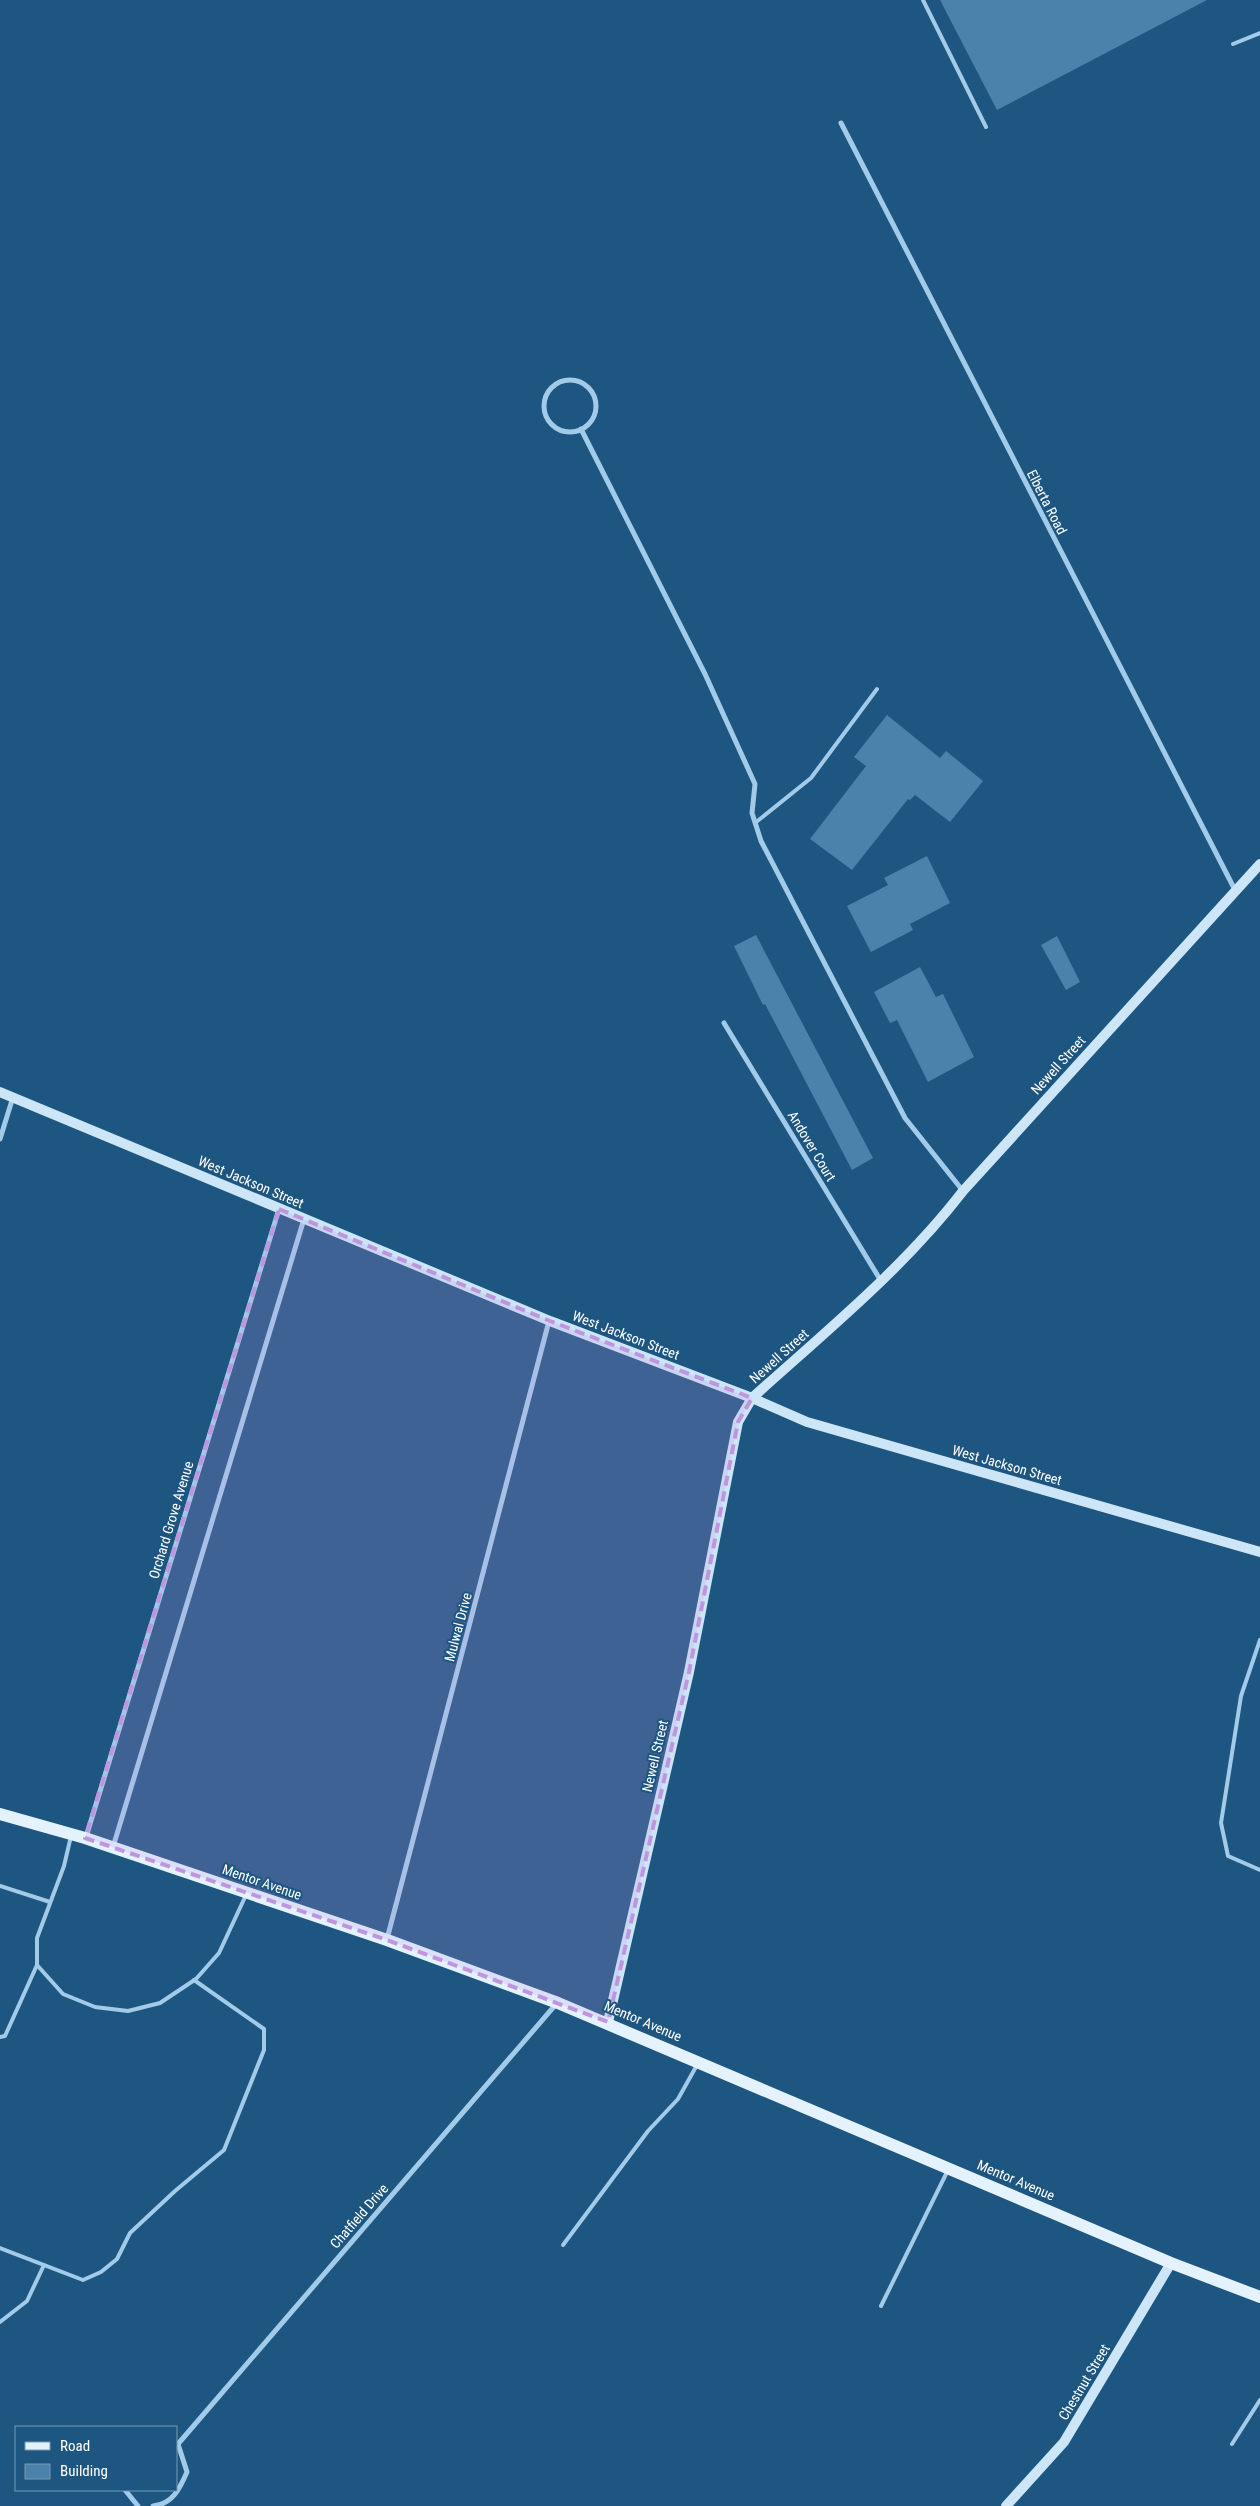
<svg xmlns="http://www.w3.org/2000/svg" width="1260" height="2506" font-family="'Roboto Condensed',sans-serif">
<rect width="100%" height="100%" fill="#1d5680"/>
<g fill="#4a82ab">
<path d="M940,0h267l-210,110z"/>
<path d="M887,715l53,43 6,-7 37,30 -33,41 -35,-27 -5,5 -2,-1 -56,71 -42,-31 56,-73 -12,-9z"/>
<path d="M927,856l23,47 -40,21 3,6 -42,22 -24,-46 41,-21 -4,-7z"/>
<path d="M756,935l117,223 -21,12 -87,-166 -2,1 -29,-59z"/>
<path d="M1057,936l23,46 -14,8 -25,-45z"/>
<path d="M920,967l16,30 7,-3 31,63 -46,25 -31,-62 -7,3 -16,-31z"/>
</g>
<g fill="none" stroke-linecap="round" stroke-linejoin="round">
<g stroke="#a1cbe9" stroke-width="4">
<path d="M923,0l63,127"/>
<path d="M1233,44l27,-11"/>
<path d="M755,823l56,-45 66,-89"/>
<path d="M1260,1640l-19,56 -20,127 7,33 32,14"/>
<path d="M71,1836l-7,30 -27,72v27l26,29 32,13 33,4 32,-8 36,-24 23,-26 27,-58"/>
<path d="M0,1886l50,16"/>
<path d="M0,2037l5,-1 32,-71"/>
<path d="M563,2245l85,-114 30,-32 19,-34"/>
<path d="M0,2248l83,32 18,-8 16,-13 13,-26 45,-42 49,-41 40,-100v-21l-70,-49"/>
<path d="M881,2306l67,-136"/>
<path d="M0,2322l27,-21 17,-36"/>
<path d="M1232,2444l28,-44"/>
</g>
<g stroke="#a1cbe9" stroke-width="5">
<path d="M841,123l394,767"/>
<circle cx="570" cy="406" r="26"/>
<path d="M581,429l124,245 50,110 -3,29 9,28 144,277 58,73"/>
<path d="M724,1023l157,258"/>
<path d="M0,1139l13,-42"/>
<path d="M86,1837l193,-628"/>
<path d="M113,1847l191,-628"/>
<path d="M387,1939l162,-618"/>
<path d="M178,2444l379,-441"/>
<path d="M125,2490l13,16"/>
<path d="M153,2506c20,-2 27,-18 34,-34l-9,-28"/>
</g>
<g stroke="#cce5f7" stroke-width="10">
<path d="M0,1092l550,229 202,77 55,24 453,130"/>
<path d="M608,2022l81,-350 49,-250 14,-24c73,-66 151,-129 211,-207l297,-327"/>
<path d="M1006,2506l58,-64 107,-179"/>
</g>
<path stroke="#e4f2fe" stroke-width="12" d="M0,1814l85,24 302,102 171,63 613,260 89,34"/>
</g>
<path fill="#bd96df" fill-opacity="0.2" stroke="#bd96df" stroke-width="4" stroke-dasharray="10 6" stroke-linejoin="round" d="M279,1209l271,112 202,77 -14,24 -49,250 -81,350 -221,-82 -302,-102z"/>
<g text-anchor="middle" stroke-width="4" stroke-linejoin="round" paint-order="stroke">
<g font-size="14" fill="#fff" stroke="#1d5680">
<text transform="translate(1047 502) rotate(63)" y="5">Elberta Road</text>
<text transform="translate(1058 1065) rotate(-48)" y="5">Newell Street</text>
<text transform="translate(812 1146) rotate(59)" y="5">Andover Court</text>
<text transform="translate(251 1182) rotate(23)" y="5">West Jackson Street</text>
<text transform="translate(626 1335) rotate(21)" y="5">West Jackson Street</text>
<text transform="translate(779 1356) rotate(-42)" y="5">Newell Street</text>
<text transform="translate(1007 1465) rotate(16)" y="5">West Jackson Street</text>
<text transform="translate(171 1520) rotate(-73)" y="5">Orchard Grove Avenue</text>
<text transform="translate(458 1627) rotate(-75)" y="5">Mulwal Drive</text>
<text transform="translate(655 1756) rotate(-77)" y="5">Newell Street</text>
<text transform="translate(262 1882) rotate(19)" y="5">Mentor Avenue</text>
<text transform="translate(643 2021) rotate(23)" y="5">Mentor Avenue</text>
<text transform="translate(1016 2180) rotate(23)" y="5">Mentor Avenue</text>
<text transform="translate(359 2216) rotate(-49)" y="5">Chatfield Drive</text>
<text transform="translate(1084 2382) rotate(-59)" y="5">Chestnut Street</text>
</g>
</g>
<rect x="15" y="2426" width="162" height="65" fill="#1d5680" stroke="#779ab3"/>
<rect x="25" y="2442" width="25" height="8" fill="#e4f2fe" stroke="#779ab3"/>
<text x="60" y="2451" font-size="15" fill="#ffffff">Road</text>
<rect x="25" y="2464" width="25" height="15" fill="#4a82ab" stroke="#779ab3"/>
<text x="60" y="2476" font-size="15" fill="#ffffff">Building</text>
</svg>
